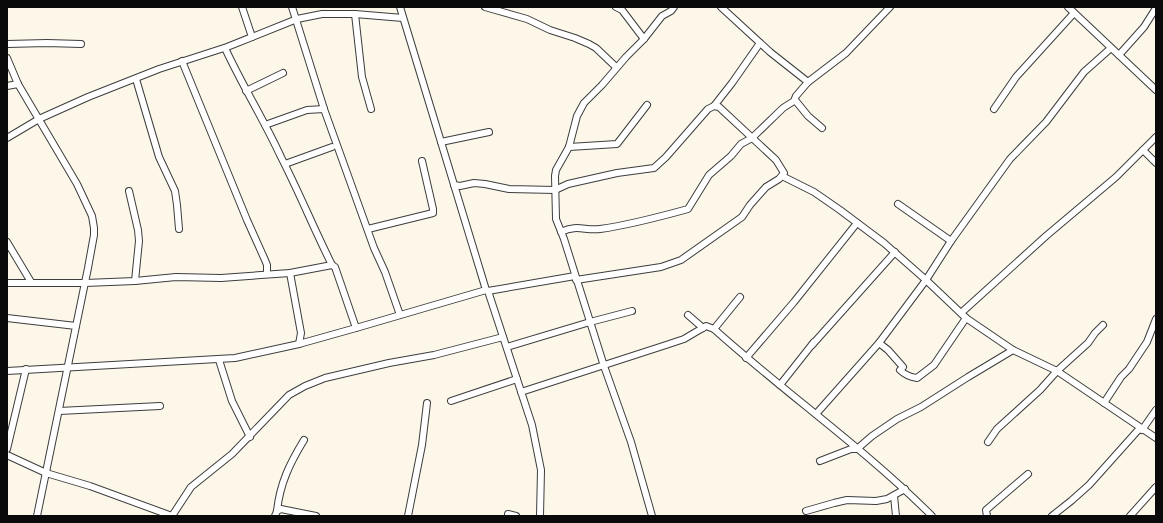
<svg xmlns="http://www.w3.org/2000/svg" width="1163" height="523" font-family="'IBM Plex Serif',serif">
<rect width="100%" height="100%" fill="#fdf7ea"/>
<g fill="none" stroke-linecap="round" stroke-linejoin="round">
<defs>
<g id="minor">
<path d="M242,7l10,30"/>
<path d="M292,7l32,102 50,139 11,24 15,43"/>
<path d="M400,7l86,283"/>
<path d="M485,7l42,12 23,11 25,8 14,6 7,4 20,19"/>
<path d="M616,7l6,3 22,29"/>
<path d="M721,7l49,45 38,30"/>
<path d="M1068,7l88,83"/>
<path d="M355,14l7,63 9,32"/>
<path d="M7,44l40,-1 34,1"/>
<path d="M225,48c17,37 39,72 56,109 18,35 33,72 51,108"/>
<path d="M1119,55l25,-28 12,-19"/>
<path d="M7,58l11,26 59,100 15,32 2,12v7l-6,33 -51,248"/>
<path d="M182,61l65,159 18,40 2,5v9"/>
<path d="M136,79l23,78 16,34 2,14 2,24"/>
<path d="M7,86l11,-2"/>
<path d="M246,91l37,-18"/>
<path d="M795,100l13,16 14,12"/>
<path d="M714,106l18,-23 28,-40"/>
<path d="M994,109l22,-32 58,-64"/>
<path d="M265,125l42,-15 17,-1"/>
<path d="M7,138l32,-19 49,-22 71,-28 68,-22 70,-28 25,-5h33l48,4"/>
<path d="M441,142l48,-10"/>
<path d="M569,147l48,-3 30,-39"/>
<path d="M1143,150l13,13"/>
<path d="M285,164l47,-17"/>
<path d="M782,176l32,16 26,18 44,33 42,37 25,-39 59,-82 36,-37 38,-50 27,-24"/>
<path d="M454,185l6,1 14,-3 11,1 24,5 46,1 13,-6 49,-11 37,-5 12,-11 42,-48 6,-3 5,1 57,53 8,13 -5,6 -13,8 -16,18 -8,12 -61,43 -20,7 -85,13"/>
<path d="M129,191l9,39 1,11 -4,40"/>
<path d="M898,204l53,37"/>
<path d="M368,229l65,-16v-4l-11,-48"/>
<path d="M561,232c16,-8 24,-1 39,-3 30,-4 59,-12 88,-20l21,-34 22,-19 10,-12 11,-6 31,-30 11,-7 2,-5 12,-14 38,-29 44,-46"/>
<path d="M7,242l24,40"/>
<path d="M290,273l11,60 -2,11"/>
<path d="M7,283h78l50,-2 41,-4 45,1 69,-5 42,-8 3,2 21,61 130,-38 2,1 44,134 9,45 -1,46"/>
<path d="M488,291l87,-15"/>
<path d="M961,313l85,-77 70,-59 40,-40"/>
<path d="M688,315l15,13"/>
<path d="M7,318l69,8"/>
<path d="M714,329l26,-32"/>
<path d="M879,343l9,7 15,17"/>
<path d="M812,345l83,-93"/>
<path d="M507,347l83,-25 42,-11"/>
<path d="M746,358l48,-56 63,-79"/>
<path d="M219,360l13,41 18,36"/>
<path d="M900,370c5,5 10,7 17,8l17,-13 32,-47"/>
<path d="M7,371l228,-13 64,-14 57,-16"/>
<path d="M780,385l34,-43"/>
<path d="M521,392l145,-47 18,-6 22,-13 8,3c71,64 150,119 218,187"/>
<path d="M451,401l66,-22"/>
<path d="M1104,403l17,-26 8,-8 18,-27 9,-23"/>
<path d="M59,411l101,-5"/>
<path d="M816,414l63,-71 47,-63 40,38 47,32 44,21 99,67"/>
<path d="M1142,430l14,-20"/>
<path d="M988,442l9,-13 43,-39 17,-19 31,-28 7,-10 8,-8"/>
<path d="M7,449l19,-80"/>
<path d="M7,455l39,18 44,13 82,30"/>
<path d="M820,461l31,-12h6l15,-13 25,-17 24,-12 47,-30 45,-27"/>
<path d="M894,496l2,20"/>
<path d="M277,511c3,-28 13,-48 27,-71"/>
<path d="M806,511l28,-8 13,-3 29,1 11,-2 18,-10"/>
<path d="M508,514l8,2"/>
<path d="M172,516l19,-29 41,-33 57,-59 16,-9 20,-8 64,-15 45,-8 69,-18"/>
<path d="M275,516l2,-5 4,-2 35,7"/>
<path d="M408,516l14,-71 5,-42"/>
<path d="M652,516l-21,-74 -27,-76 -40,-127 -8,-20 -1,-43 1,-6 13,-23 8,-31 7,-13 18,-18 24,-28 18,-18 18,-23 9,-5 3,-4"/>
<path d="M987,516l-1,-6 42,-36"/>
<path d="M1052,516l19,-15 18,-16 51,-57"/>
<path d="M1130,516l26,-29"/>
</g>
</defs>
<use href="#minor" stroke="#3d3d3d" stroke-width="8"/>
<use href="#minor" stroke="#fff" stroke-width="6"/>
</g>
<rect width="1163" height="523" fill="none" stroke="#0a0a0a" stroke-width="16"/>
</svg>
